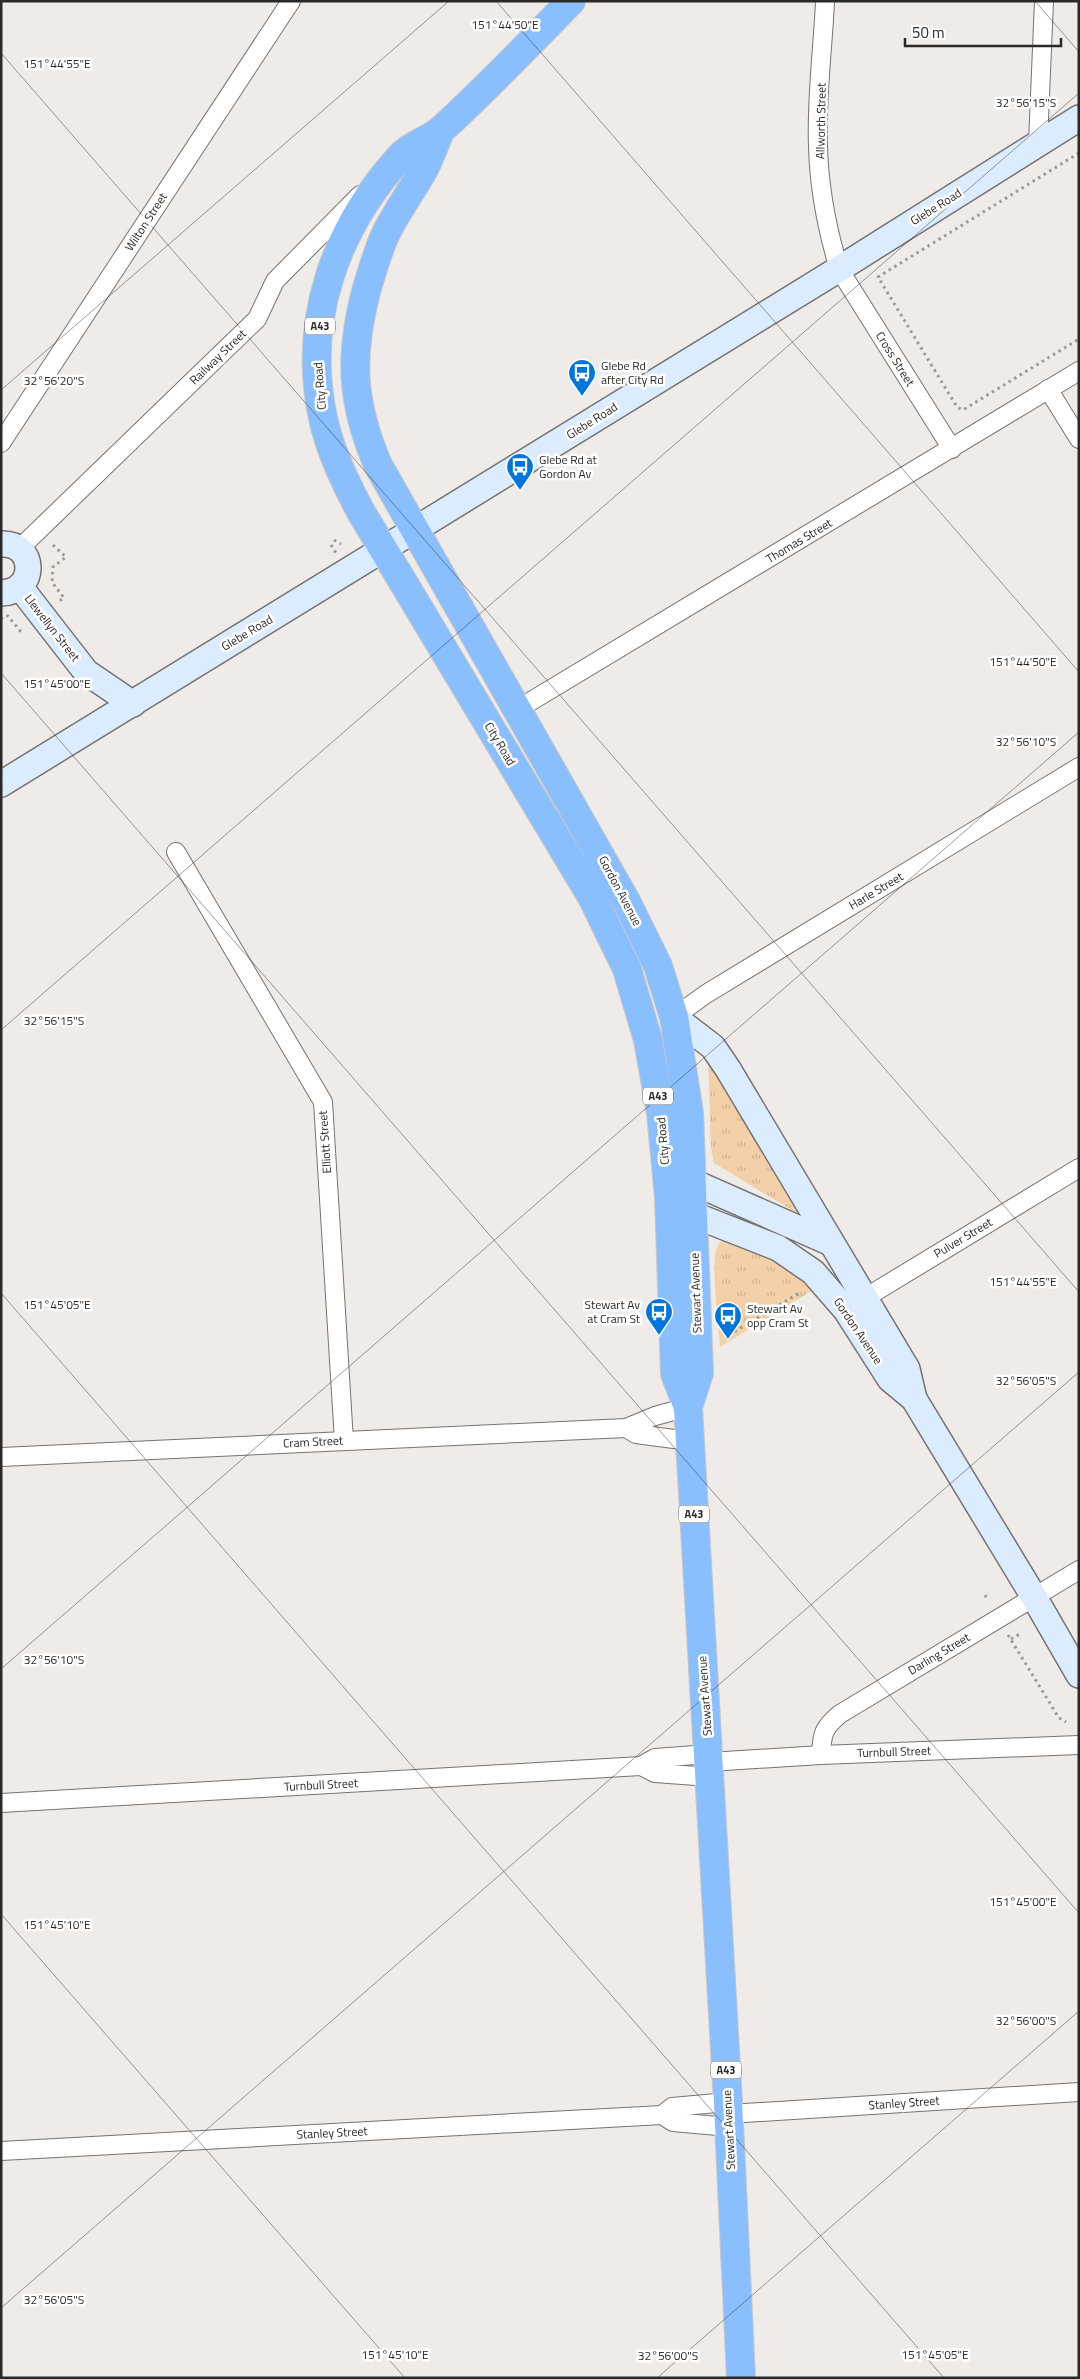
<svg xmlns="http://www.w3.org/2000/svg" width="1080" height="2379" font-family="'Titillium Web',sans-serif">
<defs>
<pattern id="grass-tufts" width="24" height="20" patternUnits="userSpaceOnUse" patternTransform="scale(1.25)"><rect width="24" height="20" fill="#f4d0a9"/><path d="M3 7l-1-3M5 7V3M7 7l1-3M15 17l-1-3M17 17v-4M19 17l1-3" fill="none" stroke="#d1b391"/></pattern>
</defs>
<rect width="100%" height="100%" fill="#eeebe8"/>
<g fill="url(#grass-tufts)">
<path d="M708,1056l93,157 -6,-1 -81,-49 -3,-15z"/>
<path d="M733,1235l57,30 23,25 -93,57c-1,-23 -9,-77 -4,-97 3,-9 9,-12 17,-15z"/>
</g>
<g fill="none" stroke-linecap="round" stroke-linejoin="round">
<defs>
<g id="street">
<path d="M825,1c-2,47 -9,98 -7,145 1,42 9,83 21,123l113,180"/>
<path d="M1038,143l6,-142"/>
<path d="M1048,389l31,50"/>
<path d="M1,443l290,-442"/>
<path d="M19,549l238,-230 18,-38 85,-86"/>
<path d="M518,709l561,-338"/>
<path d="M176,852l147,250 21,339"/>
<path d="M674,1017l32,-23 373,-227"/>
<path d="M855,1304l224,-136"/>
<path d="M626,1428l10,6 53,7"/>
<path d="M1,1457l625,-29 29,-12 33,-9"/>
<path d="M821,1755c1,-21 2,-27 19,-41l239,-144"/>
<path d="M709,1762l112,-7 258,-10"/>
<path d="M641,1766l14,7 55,4"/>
<path d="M1,1803l640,-37 14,-8 54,-4"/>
<path d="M729,2114l350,-22"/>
<path d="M662,2115l10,-8 56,-5"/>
<path d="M1,2151l661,-36 11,7 56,5"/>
</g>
<g id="secondary">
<path d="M1,544c35,-2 37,48 0,49"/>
<path d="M20,587l66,85 47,32"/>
<path d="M1,784l838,-515 240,-151"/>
<path d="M674,1017l39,30 15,22 179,300 7,30"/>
<path d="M831,1243l-138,-61 -24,15 25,18 84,33 35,24 33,38 44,69 24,20 120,198 45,78"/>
</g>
<g id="highway">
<path d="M571,1c-42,43 -84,87 -129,128 -12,11 -30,15 -41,27 -66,72 -99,165 -78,262 7,33 22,64 38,94l231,385 35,72 21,71 13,73 8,84 6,177 13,33"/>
<path d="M440,131c-5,13 -10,26 -16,38 -12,21 -26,41 -37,62 -9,18 -14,38 -20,57 -18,67 -16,114 11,177l249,438 31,63 16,51 15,96 10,260 -11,34 40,695 13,276"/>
</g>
</defs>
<use href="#street" stroke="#767370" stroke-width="20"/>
<use href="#secondary" stroke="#767370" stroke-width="28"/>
<use href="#highway" stroke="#c8c7c7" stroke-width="30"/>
<g stroke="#9c9997" stroke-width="3" stroke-dasharray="2.5 4" stroke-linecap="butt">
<path d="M1079,153l-201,124 79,130 6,3 116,-71"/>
<path d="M334,540l7,4"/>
<path d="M53,545l13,12 -13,10 -1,15 12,16 -5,3"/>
<path d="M331,545l5,8"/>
<path d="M1,619l3,-3h4l13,16"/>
<path d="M729,1335l72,-43"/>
<path d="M985,1595l3,5"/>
<path d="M1008,1635l51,83 7,4"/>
<path d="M1011,1639l11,-6"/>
</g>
<use href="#street" stroke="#fff" stroke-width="18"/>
<use href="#secondary" stroke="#dcecff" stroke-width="25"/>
<use href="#highway" stroke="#89beff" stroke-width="28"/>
</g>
<path fill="none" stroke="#2a2928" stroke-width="1" stroke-opacity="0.45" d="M496,1l583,671M1035,1l44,51M1,53l1078,1239M1,390l448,-389M1,673l1078,1240M1,1030l1078,-937M1,1293l943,1085M1,1669l1078,-937M1,1914l404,464M1,2308l1078,-936M657,2378l422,-367"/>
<defs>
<symbol id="bus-pin" viewBox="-11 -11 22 30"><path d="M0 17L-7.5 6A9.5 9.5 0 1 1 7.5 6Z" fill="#0076dc" stroke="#fff"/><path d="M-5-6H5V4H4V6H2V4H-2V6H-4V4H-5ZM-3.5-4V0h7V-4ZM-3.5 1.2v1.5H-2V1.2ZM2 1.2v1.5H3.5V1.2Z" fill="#fff"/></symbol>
</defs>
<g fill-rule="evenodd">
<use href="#bus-pin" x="566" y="357" width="32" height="43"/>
<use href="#bus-pin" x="504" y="451" width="32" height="43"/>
<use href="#bus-pin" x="643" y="1296" width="32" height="43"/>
<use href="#bus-pin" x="712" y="1300" width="32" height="43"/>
</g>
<g text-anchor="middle" stroke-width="5" stroke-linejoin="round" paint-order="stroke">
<g fill="#fff" stroke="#6a6968" stroke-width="1">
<rect x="305" y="317.5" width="30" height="17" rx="4"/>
<rect x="643" y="1087.5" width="30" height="17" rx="4"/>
<rect x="679" y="1505.5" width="30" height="17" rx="4"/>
<rect x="711" y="2061.5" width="30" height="17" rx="4"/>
</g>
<g font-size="11" font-weight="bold" fill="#2a2928">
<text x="320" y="330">A43</text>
<text x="658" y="1100">A43</text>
<text x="694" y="1518">A43</text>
<text x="726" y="2074">A43</text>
</g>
<g font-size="12" fill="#2a2928" stroke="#fff">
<text transform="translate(821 121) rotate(-89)" y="4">Allworth Street</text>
<text transform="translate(936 207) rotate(-32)" y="4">Glebe Road</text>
<text transform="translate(146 222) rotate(-57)" y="4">Wilton Street</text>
<text transform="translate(218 357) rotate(-44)" y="4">Railway Street</text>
<text transform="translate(895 359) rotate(58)" y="4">Cross Street</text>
<text transform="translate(320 386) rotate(-95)" y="4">City Road</text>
<text transform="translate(592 421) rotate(-32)" y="4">Glebe Road</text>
<text transform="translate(799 541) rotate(-31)" y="4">Thomas Street</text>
<text transform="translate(52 628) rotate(52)" y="4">Llewellyn Street</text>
<text transform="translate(247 633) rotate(-31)" y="4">Glebe Road</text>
<text transform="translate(500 744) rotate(59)" y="4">City Road</text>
<text transform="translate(620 891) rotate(62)" y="4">Gordon Avenue</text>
<text transform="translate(876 891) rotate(-31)" y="4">Harle Street</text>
<text transform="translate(663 1141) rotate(-95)" y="4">City Road</text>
<text transform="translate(325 1142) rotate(-94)" y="4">Elliott Street</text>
<text transform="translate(963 1238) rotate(-31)" y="4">Pulver Street</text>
<text transform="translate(696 1293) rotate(-92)" y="4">Stewart Avenue</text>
<text transform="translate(858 1331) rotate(56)" y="4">Gordon Avenue</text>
<text transform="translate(313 1442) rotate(-3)" y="4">Cram Street</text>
<text transform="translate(939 1654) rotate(-31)" y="4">Darling Street</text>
<text transform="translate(705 1696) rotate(-94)" y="4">Stewart Avenue</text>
<text transform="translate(894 1752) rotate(-2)" y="4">Turnbull Street</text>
<text transform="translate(321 1785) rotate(-3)" y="4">Turnbull Street</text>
<text transform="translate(904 2103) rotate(-4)" y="4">Stanley Street</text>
<text transform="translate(729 2130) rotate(-93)" y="4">Stewart Avenue</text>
<text transform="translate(332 2133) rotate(-3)" y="4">Stanley Street</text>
</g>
<g font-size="12" fill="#2a2928" stroke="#fff" text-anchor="start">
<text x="601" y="370">Glebe Rd<tspan x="601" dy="14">after City Rd</tspan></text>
<text x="539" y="464">Glebe Rd at<tspan x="539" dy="14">Gordon Av</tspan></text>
<text x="640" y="1309" text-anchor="end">Stewart Av<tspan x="640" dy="14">at Cram St</tspan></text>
<text x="747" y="1313">Stewart Av<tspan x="747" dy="14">opp Cram St</tspan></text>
</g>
</g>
<g font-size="12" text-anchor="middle" fill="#2a2928" stroke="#fff" stroke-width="5" stroke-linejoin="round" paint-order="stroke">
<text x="505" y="29">151°44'50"E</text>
<text x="57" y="68">151°44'55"E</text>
<text x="1026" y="107">32°56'15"S</text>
<text x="54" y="385">32°56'20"S</text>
<text x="1023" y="666">151°44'50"E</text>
<text x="57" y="688">151°45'00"E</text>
<text x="1026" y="746">32°56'10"S</text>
<text x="54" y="1025">32°56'15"S</text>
<text x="1023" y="1286">151°44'55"E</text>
<text x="57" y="1309">151°45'05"E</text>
<text x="1026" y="1385">32°56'05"S</text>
<text x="54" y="1664">32°56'10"S</text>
<text x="1023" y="1906">151°45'00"E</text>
<text x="57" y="1929">151°45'10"E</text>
<text x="1026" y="2025">32°56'00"S</text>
<text x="54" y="2304">32°56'05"S</text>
<text x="395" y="2359">151°45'10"E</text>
<text x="935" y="2359">151°45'05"E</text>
<text x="668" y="2360">32°56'00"S</text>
</g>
<rect width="1080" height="2379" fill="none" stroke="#2a2928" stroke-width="5"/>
<path d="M905 38v8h156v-8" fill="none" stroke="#2a2928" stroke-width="2.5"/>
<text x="912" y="38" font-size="15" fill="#2a2928" stroke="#ffffff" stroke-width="4" paint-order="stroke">50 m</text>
</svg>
